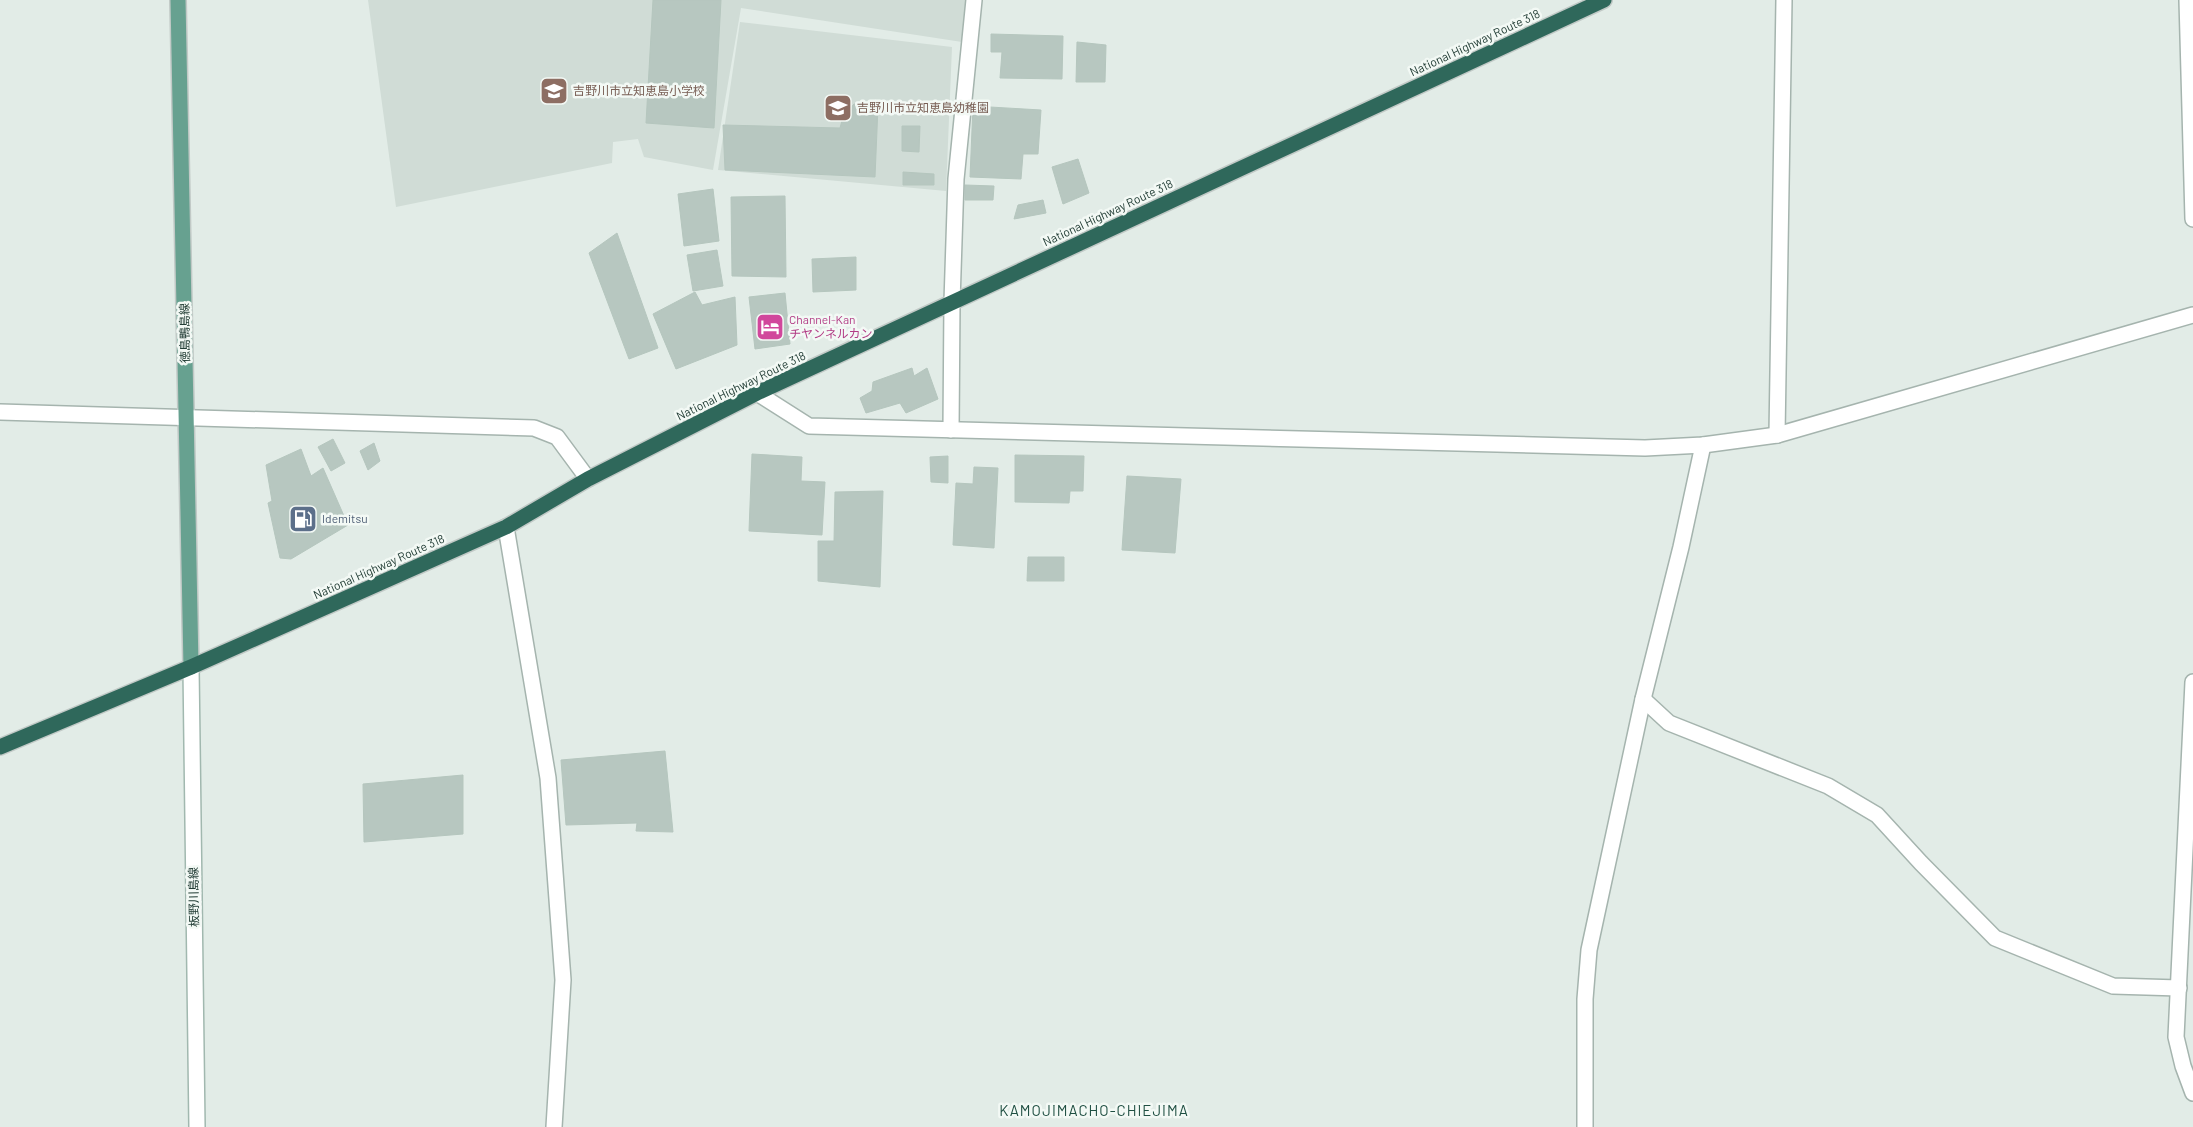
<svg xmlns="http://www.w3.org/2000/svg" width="2193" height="1127" font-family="Barlow,'Noto Sans JP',sans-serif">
<rect width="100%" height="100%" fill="#e2ece7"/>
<g fill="#d0dcd6">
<path d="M368,0h598l-4,42 -221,-34 -28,162 -69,-13 -6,-18 -25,3 -1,21 -216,44z"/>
<path d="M740,22l212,25 -6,144 -228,-21z"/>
</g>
<g fill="#b7c7c0" stroke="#b5c6be">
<path d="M653,0h68l-7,128 -68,-5z"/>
<path d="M991,34l72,2 -1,43 -62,-1 2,-26h-11z"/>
<path d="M1077,42l29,3 -1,37h-29z"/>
<path d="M854,104l24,2 -3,71 -150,-7 -2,-45 117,3 3,-11z"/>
<path d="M973,106l68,4 -3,44h-15l-2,25 -51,-2z"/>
<path d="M902,126h18l-1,26 -17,-1z"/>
<path d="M1078,159l11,34 -26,11 -11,-37z"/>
<path d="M903,172l31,2v11h-31z"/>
<path d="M965,185l29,1 -1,14h-28z"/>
<path d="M713,189l6,52 -35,5 -6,-52z"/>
<path d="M785,196l1,81 -54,-1 -1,-79z"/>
<path d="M1043,200l3,13 -32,6 4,-14z"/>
<path d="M617,233l41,115 -29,11 -40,-106z"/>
<path d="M717,250l6,36 -30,5 -6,-36z"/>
<path d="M856,257v33l-43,2 -1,-33z"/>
<path d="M695,292l7,13 33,-8 2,48 -61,24 -23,-55z"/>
<path d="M785,293l5,51 -35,5 -6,-52z"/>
<path d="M912,368l2,8 13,-8 11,31 -32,14 -6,-10 -34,10 -6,-15 12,-7 1,-9z"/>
<path d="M333,439l12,24 -14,8 -13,-24z"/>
<path d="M374,443l6,18 -12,9 -8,-19z"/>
<path d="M301,449l10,27 12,-8 25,57 -57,34 -11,-1 -12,-55 4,-2 -6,-36z"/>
<path d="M752,454l50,3 -1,24 24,1 -3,53 -73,-4z"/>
<path d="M1015,455l69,1 -1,35h-13l-1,12 -54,-1z"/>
<path d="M948,456v27l-17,-1 -1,-25z"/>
<path d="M974,467l24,1 -4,80 -41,-3 3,-62 17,1z"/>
<path d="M1127,476l54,3 -6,74 -53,-3z"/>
<path d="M883,491l-3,96 -62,-6v-40h16l1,-49z"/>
<path d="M1028,557h36v24h-37z"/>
<path d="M665,751l8,81 -37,-1 1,-8 -71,2 -5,-65z"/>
<path d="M463,775v59l-99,8 -1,-58z"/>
</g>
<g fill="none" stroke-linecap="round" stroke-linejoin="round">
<defs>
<g id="street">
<path d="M2187,0l6,219"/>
<path d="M757,393l52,33 836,22 58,-3 74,-10 416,-120"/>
<path d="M0,412l534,16 23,9 31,42"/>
<path d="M951,430l1,-128 4,-123 18,-179"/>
<path d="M1777,435l7,-435"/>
<path d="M506,527l42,251 15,202 -9,147"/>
<path d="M2193,682l-17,355 7,29 10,27"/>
<path d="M1643,699l26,24 159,63 49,29 44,48 74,75 118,48 66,2"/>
<path d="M1585,1127v-128l4,-49 54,-251 38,-152 22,-102"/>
</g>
<path id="secondary" d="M191,667l6,460"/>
<path id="primary" d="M178,0l13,667"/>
<path id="highway" d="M0,747l191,-80 315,-140 82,-48 169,-86 847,-393"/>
</defs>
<use href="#street" stroke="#a5b4ae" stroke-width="18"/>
<use href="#secondary" stroke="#a1b8af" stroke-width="18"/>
<use href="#primary" stroke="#c1c9c6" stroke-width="18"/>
<use href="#highway" stroke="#c1c9c6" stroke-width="18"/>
<use href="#street" stroke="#fff" stroke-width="15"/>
<use href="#secondary" stroke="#fff" stroke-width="15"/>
<use href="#primary" stroke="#67a190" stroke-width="15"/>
<use href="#highway" stroke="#2f685b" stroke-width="15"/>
</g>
<defs>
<symbol id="school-square" viewBox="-11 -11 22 22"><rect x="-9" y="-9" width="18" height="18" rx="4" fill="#8d6e63" stroke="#f3f9f5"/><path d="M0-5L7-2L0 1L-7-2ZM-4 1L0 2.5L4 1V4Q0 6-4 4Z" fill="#fff"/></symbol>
<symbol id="hotel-square" viewBox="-11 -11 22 22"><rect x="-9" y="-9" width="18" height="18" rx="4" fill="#d1479c" stroke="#f3f9f5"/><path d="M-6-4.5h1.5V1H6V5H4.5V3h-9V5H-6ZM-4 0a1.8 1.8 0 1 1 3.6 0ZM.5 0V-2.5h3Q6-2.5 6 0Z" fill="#fff"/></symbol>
<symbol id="fuel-square" viewBox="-11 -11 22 22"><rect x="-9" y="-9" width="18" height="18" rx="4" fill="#5c6f8a" stroke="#f3f9f5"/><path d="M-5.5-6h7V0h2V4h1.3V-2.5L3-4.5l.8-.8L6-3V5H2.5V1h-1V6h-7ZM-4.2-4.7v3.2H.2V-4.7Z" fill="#fff"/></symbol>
</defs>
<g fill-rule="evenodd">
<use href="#school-square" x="538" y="75" width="32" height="32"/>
<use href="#school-square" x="822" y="92" width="32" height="32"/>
<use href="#hotel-square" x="754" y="311" width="32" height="32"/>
<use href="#fuel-square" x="287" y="503" width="32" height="32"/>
</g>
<g text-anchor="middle" stroke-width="5" stroke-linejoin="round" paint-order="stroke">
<g font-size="12" fill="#223d35" stroke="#f3f9f5">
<text transform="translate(1475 43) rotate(-25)" y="4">National Highway Route 318</text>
<text transform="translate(1108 213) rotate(-25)" y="4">National Highway Route 318</text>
<text transform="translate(185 333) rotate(-91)" y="4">徳島鴨島線</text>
<text transform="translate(741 386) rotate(-26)" y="4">National Highway Route 318</text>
<text transform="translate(379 567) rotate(-24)" y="4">National Highway Route 318</text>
<text transform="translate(194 897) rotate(-91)" y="4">板野川島線</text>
</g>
<g font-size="12" fill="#785e54" stroke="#f3f9f5" text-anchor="start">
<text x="573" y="95">吉野川市立知恵島小学校</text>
<text x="857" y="112">吉野川市立知恵島幼稚園</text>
</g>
<g font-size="12" fill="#b23c85" stroke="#f3f9f5" text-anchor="start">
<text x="789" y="324">Channel-Kan<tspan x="789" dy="14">チヤンネルカン</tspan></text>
</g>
<g font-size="12" fill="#4e5e75" stroke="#f3f9f5" text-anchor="start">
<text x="322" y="523">Idemitsu</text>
</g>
<g font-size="15" letter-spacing="1" fill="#1f4f42" stroke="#f3f9f5">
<text x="1094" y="1116">KAMOJIMACHO-CHIEJIMA</text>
</g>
</g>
</svg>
